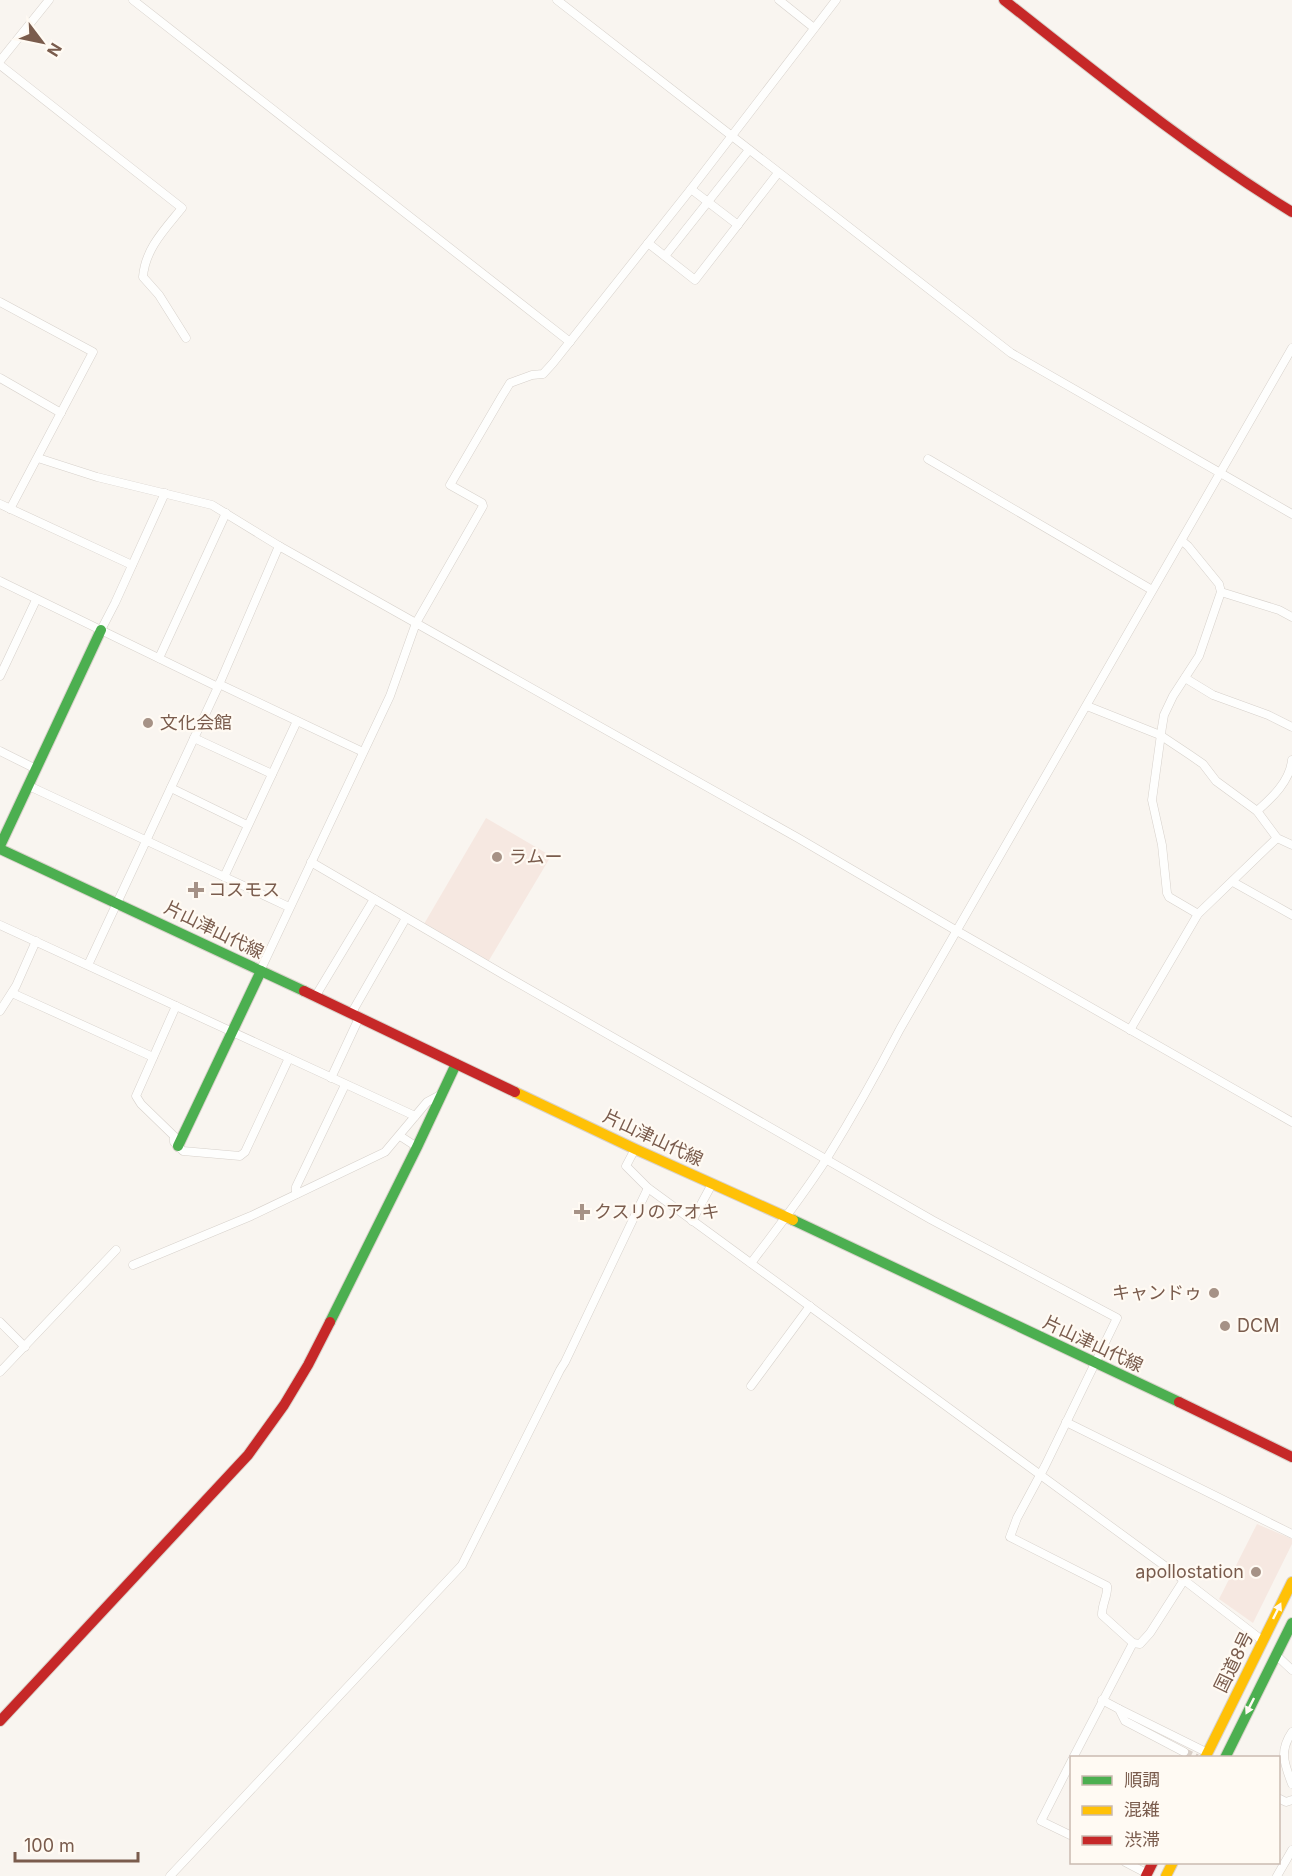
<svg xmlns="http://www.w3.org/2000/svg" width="1292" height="1876" font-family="Inter,'Noto Sans JP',sans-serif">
<rect width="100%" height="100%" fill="#f9f5f0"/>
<g fill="#f6e8e1">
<path d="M486,818l65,38 -63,106 -64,-38z"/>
<path d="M1257,1524l35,15v5l-39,79 -34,-24z"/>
</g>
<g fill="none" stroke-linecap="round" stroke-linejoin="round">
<path stroke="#d9cfc7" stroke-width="8" stroke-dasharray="8 4" stroke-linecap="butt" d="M1184,1752l13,6"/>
<defs>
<g id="street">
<path d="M133,0l437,342"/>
<path d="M557,0l454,353 281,161"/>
<path d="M779,0l35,28"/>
<path d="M0,61l49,-61"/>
<path d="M0,65l182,143c-17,21 -37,41 -39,69l16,18 27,43"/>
<path d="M691,189l47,36"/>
<path d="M648,243l47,37 83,-107"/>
<path d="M665,256l84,-106"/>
<path d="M0,302l93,50 -83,157"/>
<path d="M0,378l61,35"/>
<path d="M38,458l59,19 115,28 67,41 519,292 159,93 335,191"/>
<path d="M928,459l224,131"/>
<path d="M0,504l132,61"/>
<path d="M1182,541l6,5 31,38 2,8 -22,64 -26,40 -9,19 -2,12 -10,73 10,45 5,48 2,4 29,17"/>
<path d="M0,581l218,106"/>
<path d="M1221,592l58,18 13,7"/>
<path d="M101,630l14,-27 50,-110"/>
<path d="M159,658l67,-145"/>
<path d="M0,676l36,-76"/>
<path d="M1185,678l28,17 55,20 24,12"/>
<path d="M219,684l144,68"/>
<path d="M1087,706l73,29 30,20 13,9 13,17 41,30 20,27 15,7"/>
<path d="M194,738l78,36"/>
<path d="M0,751l36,18"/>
<path d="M29,786l260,121"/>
<path d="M171,788l76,37"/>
<path d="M1257,811c15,-13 33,-30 35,-51"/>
<path d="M311,862l195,114 426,244 185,98 -72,148 -28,52 -7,19 97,49c1,10 -5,17 -5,29l31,28 7,1 10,-11 34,-53"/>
<path d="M224,877l73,-156"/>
<path d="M1233,882l59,33"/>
<path d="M0,925l415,191"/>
<path d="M88,965l130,-278 61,-141"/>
<path d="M260,971l130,-275 26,-73 67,-117 -1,-3 -32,-18 52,-89 8,-13 22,-8 11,-1 10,-11 138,-174 145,-189"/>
<path d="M12,993l141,64"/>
<path d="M315,997l59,-98"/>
<path d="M176,1006l-40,90 5,8 33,32v6l9,9 57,5 5,-4 44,-94"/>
<path d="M0,1011l16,-25 20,-45"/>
<path d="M351,1014l55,-96"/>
<path d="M1130,1030l68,-116 79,-76"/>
<path d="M331,1078l28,-60"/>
<path d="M400,1136l17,11"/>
<path d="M635,1149l-9,17 22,22 536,392 79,61"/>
<path d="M296,1194v-7l49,-102"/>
<path d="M692,1221l20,-37"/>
<path d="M751,1263c26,-34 53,-69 76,-105 26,-42 50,-85 73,-129l392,-681"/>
<path d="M133,1265l118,-49 134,-64 42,-50 15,-8"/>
<path d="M0,1322l25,25"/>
<path d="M0,1372l116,-122"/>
<path d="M751,1386l59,-80"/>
<path d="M1066,1422l226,112"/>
<path d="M1276,1655l16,15"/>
<path d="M1102,1700l17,9 6,12 59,31"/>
<path d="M1119,1709l89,44"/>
<path d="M1292,1732c-13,19 -8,31 0,52"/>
<path d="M1073,1758l60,-115"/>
<path d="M1072,1760l-31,61 31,15"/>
<path d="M1278,1798l8,4 6,-2"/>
<path d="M1125,1862l23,12"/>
<path d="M170,1876l292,-311 98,-195 5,-8 83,-174"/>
<path d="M1277,1876l15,-26"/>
</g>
<g id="fast">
<path d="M0,846l101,-216"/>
<path d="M0,849l304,142"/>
<path d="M178,1146l83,-175"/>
<path d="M793,1220l386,182"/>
<path d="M330,1322l87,-175 39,-83"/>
<path d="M1225,1758l67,-135"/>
</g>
<g id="slow">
<path d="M515,1092l120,57 158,71"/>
<path d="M1205,1758l87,-176"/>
<path d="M1166,1876l7,-14"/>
</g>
<g id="jam">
<path d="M1004,0c94,74 186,149 288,212"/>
<path d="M304,991l211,101"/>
<path d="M1179,1402l113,55"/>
<path d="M0,1721l248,-266 36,-50 24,-40 22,-43"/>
<path d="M1146,1876l7,-14"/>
</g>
</defs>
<use href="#street" stroke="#d7d1cb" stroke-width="9"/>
<use href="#fast" stroke="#d9d2cb" stroke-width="12"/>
<use href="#slow" stroke="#d9d2cb" stroke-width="12"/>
<use href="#jam" stroke="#d9d2cb" stroke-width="12"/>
<use href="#street" stroke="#fefefd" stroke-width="8"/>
<use href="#fast" stroke="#4caf50" stroke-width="10"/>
<use href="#slow" stroke="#ffc107" stroke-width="10"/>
<use href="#jam" stroke="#c62828" stroke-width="10"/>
</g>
<defs><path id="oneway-solid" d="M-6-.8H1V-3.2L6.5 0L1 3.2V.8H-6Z" transform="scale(1.5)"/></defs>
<g fill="#fffaf3">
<use href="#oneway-solid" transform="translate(1277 1611) rotate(-64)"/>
<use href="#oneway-solid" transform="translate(1250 1706) rotate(117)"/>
</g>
<g fill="#a69286" stroke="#fffaf3" stroke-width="2">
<circle cx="148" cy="723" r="6"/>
<circle cx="497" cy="857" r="6"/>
<path d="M193 881h6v6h6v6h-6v6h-6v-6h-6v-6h6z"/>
<path d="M579 1203h6v6h6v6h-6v6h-6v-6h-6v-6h6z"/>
<circle cx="1214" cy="1293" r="6"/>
<circle cx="1225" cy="1326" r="6"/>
<circle cx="1256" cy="1572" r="6"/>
</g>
<g text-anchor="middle" stroke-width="4.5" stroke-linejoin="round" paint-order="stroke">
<g font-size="18" fill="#7a5c4d" stroke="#fffaf3" text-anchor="start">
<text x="160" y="729">文化会館</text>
<text x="509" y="863">ラムー</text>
<text x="208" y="896">コスモス</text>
<text x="594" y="1218">クスリのアオキ</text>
<text x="1202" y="1299" text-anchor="end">キャンドゥ</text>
<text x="1237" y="1332">DCM</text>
<text x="1244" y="1578" text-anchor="end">apollostation</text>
</g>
<g font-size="18" fill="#7a5c4d" stroke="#fffaf3">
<text transform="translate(214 930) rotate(26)" y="6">片山津山代線</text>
<text transform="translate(653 1138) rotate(25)" y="6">片山津山代線</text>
<text transform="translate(1093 1344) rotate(25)" y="6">片山津山代線</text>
<text transform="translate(1234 1662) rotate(-64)" y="6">国道8号</text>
</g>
</g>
<rect x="1070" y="1756" width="210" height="108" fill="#fffaf3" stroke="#cabbb1" stroke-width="1.5"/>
<rect x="1082" y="1776" width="30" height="9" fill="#4caf50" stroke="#cabbb1" stroke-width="1.5"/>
<text x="1124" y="1786" font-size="18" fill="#7a5c4d">順調</text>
<rect x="1082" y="1806" width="30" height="9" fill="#ffc107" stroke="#cabbb1" stroke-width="1.5"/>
<text x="1124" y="1816" font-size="18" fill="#7a5c4d">混雑</text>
<rect x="1082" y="1836" width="30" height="9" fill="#c62828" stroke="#cabbb1" stroke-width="1.5"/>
<text x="1124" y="1846" font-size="18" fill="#7a5c4d">渋滞</text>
<g transform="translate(42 42) rotate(122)" stroke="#fffaf3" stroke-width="4.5" paint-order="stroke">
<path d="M0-4.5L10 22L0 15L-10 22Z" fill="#7a5c4d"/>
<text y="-9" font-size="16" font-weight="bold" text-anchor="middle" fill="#7a5c4d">N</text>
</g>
<path d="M15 1852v9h123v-9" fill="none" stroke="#7a5c4d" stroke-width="3"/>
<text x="24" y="1852" font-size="18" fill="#7a5c4d" stroke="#fffaf3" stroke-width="4.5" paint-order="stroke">100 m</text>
</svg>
